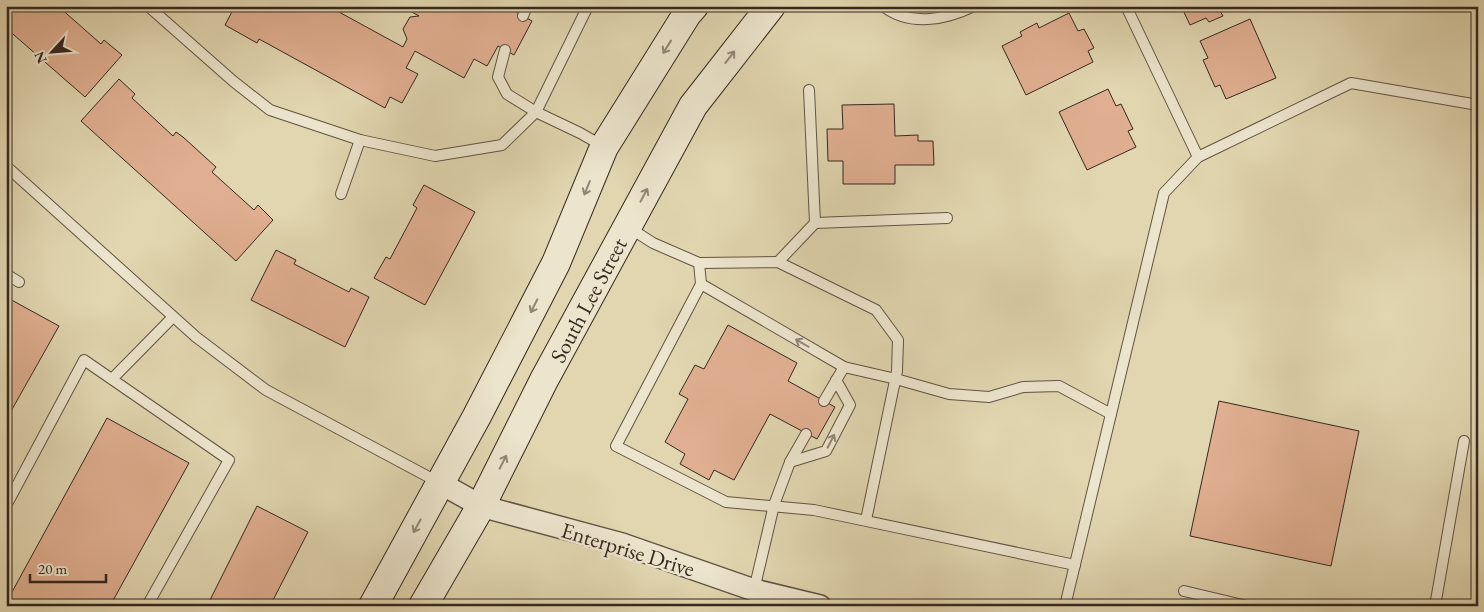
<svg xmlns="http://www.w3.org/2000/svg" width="1484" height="612" font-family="'EB Garamond',serif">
<rect width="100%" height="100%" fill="#e1d6b0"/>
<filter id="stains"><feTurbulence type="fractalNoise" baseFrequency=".004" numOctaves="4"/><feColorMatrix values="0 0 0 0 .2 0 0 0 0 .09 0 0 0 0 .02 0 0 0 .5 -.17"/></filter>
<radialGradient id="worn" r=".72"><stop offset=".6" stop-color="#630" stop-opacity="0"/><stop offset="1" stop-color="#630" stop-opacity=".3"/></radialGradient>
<g fill="#e0af91" stroke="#35281e">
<path d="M6,6h54l-1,1 42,37 3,-4 18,15 -37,42 -79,-69z"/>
<path d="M235,6h93l75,41 4,-8 -4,-10 7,-12 9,-1 -18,-10h118l-3,6 16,9 -18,34 -16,-9 -11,20 -13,-7 -10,19 -49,-27 -9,17 12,6 -16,29 -12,-6 -5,11 -126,-69 -2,4 -32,-18z"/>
<path d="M1181,6h49l-10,5 3,5 -14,6 -3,-4 -16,7z"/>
<path d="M1069,13l9,18 6,-2 10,19 -6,3 5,11 -67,33 -24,-49 20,-10 -2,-4 17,-9 2,5z"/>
<path d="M1250,19l26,59 -50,21 -6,-14 -5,2 -12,-27 5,-2 -8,-17z"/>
<path d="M119,79l16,15 -3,4 41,38 3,-4 7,5 33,30 -4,5 42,38 4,-5 15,15 -37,41 -155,-140z"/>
<path d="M1108,89l8,17 5,-2 12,25 -5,2 8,16 -49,23 -28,-58z"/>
<path d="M894,104l1,32 23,-1v6h15l1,24h-39v19h-52v-23h-15l-1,-32h16l-1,-24z"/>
<path d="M424,185l51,27 -50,93 -51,-27 12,-21 4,2 27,-51 -4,-3z"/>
<path d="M276,250l20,10 -2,4 55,28 2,-4 18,9 -24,50 -94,-47z"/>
<path d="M6,297l53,29 -53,94z"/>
<path d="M728,325l69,38 -9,18 47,26 -18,32 -47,-25 -36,66 -20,-10 -5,10 -29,-16 5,-10 -20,-12 23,-43 -9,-5 16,-29 9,4z"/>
<path d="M1219,401l140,30 -28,135 -141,-30z"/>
<path d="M107,418l82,45 -79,143h-103l-1,-3z"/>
<path d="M257,506l51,26 -38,74h-63z"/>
</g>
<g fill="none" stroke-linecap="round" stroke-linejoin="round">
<defs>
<g id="service">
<path d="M148,6l85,75 37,29 90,30 75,16 67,-11 34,-33 44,21 23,13"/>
<path d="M883,6c27,21 62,14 91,0"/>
<path d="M1126,6l72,151 153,-74 127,22"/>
<path d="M523,16l4,-10"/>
<path d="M505,50l-7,27 9,17 29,18 52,-106"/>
<path d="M6,166l190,171 70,53 172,92"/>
<path d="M341,194l19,-54"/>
<path d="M815,223l132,-5"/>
<path d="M628,227l25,16 46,20 2,21 -85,162 110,56 88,8 261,55"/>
<path d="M778,262l37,-39 -6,-133"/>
<path d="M699,263l79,-1 98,48 22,30 -1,31 -31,149"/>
<path d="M6,274l13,8"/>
<path d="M701,284l143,83 52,12 53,15 40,3 34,-10 36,-1 52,28"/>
<path d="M112,379l61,-62"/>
<path d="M824,401l20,-34"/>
<path d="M790,462l36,-11 24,-46 -14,-25"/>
<path d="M6,506l78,-146 145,100 -82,146"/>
<path d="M754,590l20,-85 16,-43 16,-28"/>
<path d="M1184,591l63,15"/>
<path d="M1065,606l99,-413 34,-36"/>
<path d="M1435,606l29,-165"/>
</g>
<path id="minor" d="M440,483l41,23 141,38 132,46 66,16"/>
<g id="secondary">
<path d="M373,606l104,-190 79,-153 48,-116 83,-133 7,-8"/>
<path d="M423,606l58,-100 63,-126 149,-274 78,-100"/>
</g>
</defs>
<use href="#service" stroke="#605442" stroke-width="12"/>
<use href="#minor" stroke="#605442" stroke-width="24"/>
<use href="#secondary" stroke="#35281e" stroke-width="30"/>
<use href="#service" stroke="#ece4cc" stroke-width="10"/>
<use href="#minor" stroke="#ece4cc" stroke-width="21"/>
<use href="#secondary" stroke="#ece4cc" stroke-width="28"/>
</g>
<defs><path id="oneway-shaft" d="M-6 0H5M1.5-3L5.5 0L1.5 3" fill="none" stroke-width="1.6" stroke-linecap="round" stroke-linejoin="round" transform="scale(1.25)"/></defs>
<g stroke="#908675">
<use href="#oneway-shaft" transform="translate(667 47) rotate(122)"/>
<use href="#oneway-shaft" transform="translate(730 57) rotate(-52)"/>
<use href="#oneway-shaft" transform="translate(587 188) rotate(112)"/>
<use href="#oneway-shaft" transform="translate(644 195) rotate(-62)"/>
<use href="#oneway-shaft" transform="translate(534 306) rotate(117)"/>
<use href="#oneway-shaft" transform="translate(802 343) rotate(-150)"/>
<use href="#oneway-shaft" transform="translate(831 441) rotate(-63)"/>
<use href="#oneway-shaft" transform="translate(503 462) rotate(-63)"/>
<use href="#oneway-shaft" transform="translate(417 526) rotate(119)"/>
</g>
<g text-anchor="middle" stroke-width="5" stroke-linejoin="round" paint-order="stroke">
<g font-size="22" fill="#35281e" stroke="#ece4cc">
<text transform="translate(588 300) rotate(-62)" y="8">South Lee Street</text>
<text transform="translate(628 549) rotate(17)" y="8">Enterprise Drive</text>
</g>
</g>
<rect width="1484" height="612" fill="none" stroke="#e1d6b0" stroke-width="25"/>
<rect x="8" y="8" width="1469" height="597" fill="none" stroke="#35281e" stroke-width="2.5"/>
<rect x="12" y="12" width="1459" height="587" fill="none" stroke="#35281e"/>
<g transform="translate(52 52) rotate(244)" stroke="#ece4cc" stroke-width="4" paint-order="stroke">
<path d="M0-4L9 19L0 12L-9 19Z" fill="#35281e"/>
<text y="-8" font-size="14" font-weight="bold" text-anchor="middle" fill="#35281e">N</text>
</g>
<path d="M30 574v8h76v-8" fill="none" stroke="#35281e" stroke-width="2.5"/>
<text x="38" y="574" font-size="15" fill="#35281e" stroke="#ece4cc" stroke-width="4" paint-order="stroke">20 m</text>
<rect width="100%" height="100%" filter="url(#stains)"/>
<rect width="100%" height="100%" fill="url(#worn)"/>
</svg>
